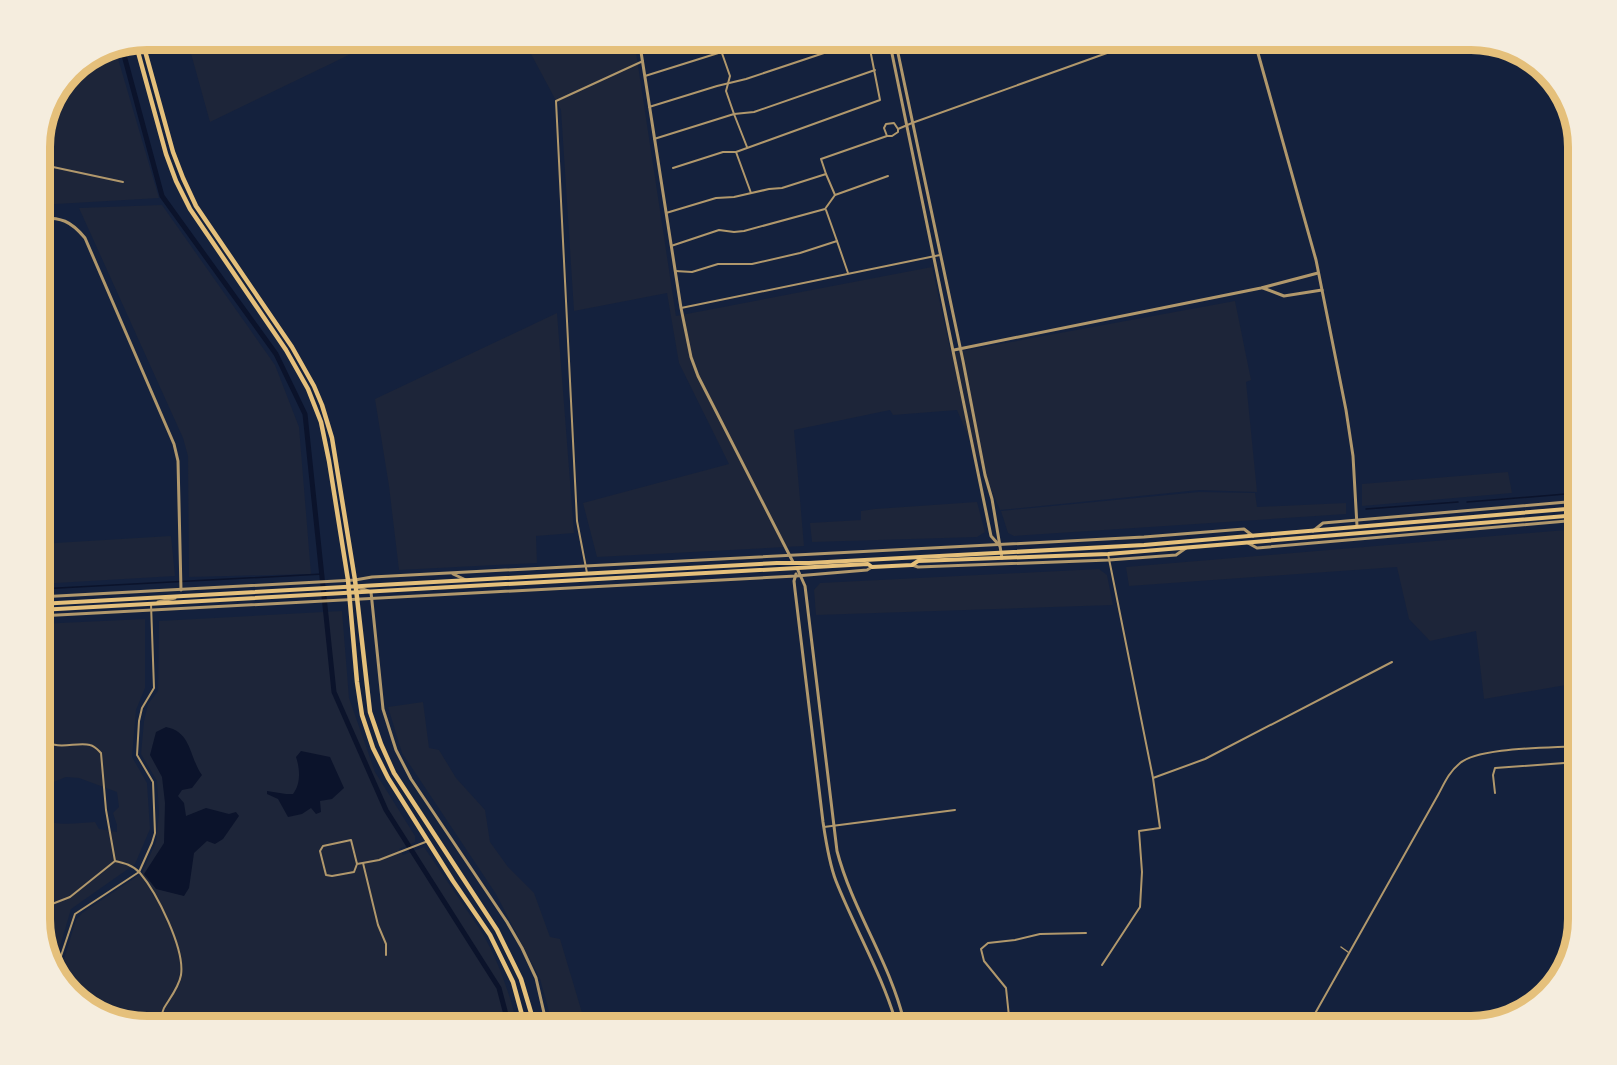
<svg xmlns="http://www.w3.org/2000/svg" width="1617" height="1065" font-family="Lato,sans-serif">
<rect width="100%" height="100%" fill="#14213d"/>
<g fill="#1d2539">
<path d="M187,39h195l-172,83z"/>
<path d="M523,39h111l42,277 256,-49 19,86 284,-52 16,79 -5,2 11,110 -58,-2 -199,20 -43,-100 -64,5 -3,-5 -96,20 10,116 -207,11 -14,-54 146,-39 -50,-101 -12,-70 -93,18 -13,-201z"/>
<path d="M114,45l45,153 -120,7v-66l32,-69 34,-23z"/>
<path d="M162,205l113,160 24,62 12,147 -122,3 -1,-121 -5,-18 -104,-230z"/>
<path d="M557,313l17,220 -38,3 1,27 -138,7 -10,-84 -14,-87z"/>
<path d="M1508,472l4,21 -150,13v-22z"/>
<path d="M1199,492l56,1 2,14 89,-4v11l-332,22 -6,-3 -7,-22z"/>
<path d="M977,502l8,30 -8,5 -165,5 -2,-19 51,-3v-9l14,-2z"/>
<path d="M1578,529v154l-94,16 -8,-68 -46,10 -21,-22 -12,-52 -268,19 -3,-19z"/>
<path d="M171,536l4,40 -136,8v-40z"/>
<path d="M1099,569l8,6 6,30 -297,10 -2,-25 6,-7z"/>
<path d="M342,611l7,87 26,74 40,64v6l-16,7 4,6 21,-8 57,84c18,30 28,62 37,95h-372l-59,-18 -29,-30 18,-58 6,-7 60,-40 14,-31 3,-29 -2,-32 -16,-27 3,-33 4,-17 10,-13 1,-70z"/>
<path d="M145,619v69l-9,22 -4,47 15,26 3,46 -15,35 -64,45 -18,61 -14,-44v-108c17,9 38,5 56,4l4,7 18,3v-7l-4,-12 6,-6 -2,-15 -38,-14 -13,-1 -27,11v-164z"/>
<path d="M423,702l6,46 10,2 17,28 29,32 5,32 18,25 26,26 16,44 10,2 26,87h-33l-13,-47 -44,-85 -94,-141 -14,-46z"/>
</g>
<g fill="#0b132b">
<path d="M166,727c26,5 23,30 36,48l-10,13 -10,2 -4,6 6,7 2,13 20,-8 23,6 7,-2 3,4 -16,23 -8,5 -8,-3 -13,12 -5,35 -5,8 -28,-7 -12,-15 20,-31 1,-40 -3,-26 -12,-22 6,-23z"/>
<path d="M301,751l29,6 14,31 -12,11 -12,2 1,11 -5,2 -5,-6 -9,6 -14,3 -10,-18 -11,-5v-3l19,3h7c8,-10 7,-25 3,-37z"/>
</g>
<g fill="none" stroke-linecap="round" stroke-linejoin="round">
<g stroke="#0b132b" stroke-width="1.5">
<path d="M1467,502l111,-9"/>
<path d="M1366,509l92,-7"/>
<path d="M39,589l284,-15"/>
</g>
<path stroke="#0b132b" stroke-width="5" d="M121,44l41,152 114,158 29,60 29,278 52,118 113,178 10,38"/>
<path stroke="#b1986c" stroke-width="1.5" d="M1341,947l7,5"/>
<g stroke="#b1986c" stroke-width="2">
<path d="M717,39l13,37 -4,15 8,23 20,-2 121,-42"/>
<path d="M645,76l118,-37"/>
<path d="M649,107l68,-21 29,-7 120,-40"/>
<path d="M887,136l-3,-8 2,-4 8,-1 4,6"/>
<path d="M654,139l80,-25 13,33"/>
<path d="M736,152l15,41"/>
<path d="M39,164l84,18"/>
<path d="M673,168l50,-16h13l144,-52 -12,-61"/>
<path d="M826,174l-5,-15 66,-23h5l6,-4v-3l14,-6 234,-84"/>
<path d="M826,210l11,31"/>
<path d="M666,213l50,-15 18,-1 35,-8 13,-1 44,-14 9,21"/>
<path d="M671,246l48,-16 15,2 10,-1 81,-22 10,-14 53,-19"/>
<path d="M675,271l17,1 26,-8h34l48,-11 37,-12 11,32"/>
<path d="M681,308l259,-53"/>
<path d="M587,573l-10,-52 -21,-420 87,-40"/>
<path d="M39,681c1,11 -1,45 3,53 8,20 33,7 48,11 5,1 8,5 11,8l5,57 9,51"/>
<path d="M1153,778l52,-19 187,-97"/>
<path d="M1495,793l-2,-18 2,-7 83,-6"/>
<path d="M824,827l131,-17"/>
<path d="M363,863l15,62 8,19v11"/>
<path d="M357,864l-3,8 -22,4 -6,-1 -6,-24 3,-5 28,-6 6,24 22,-4 49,-19"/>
<path d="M40,929l4,-17 8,-8 18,-7 45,-36c9,2 18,4 25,12 17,20 45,76 41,102 -2,12 -11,23 -17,33 -2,5 -4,12 -6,18"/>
<path d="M1102,965l38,-58 2,-35 -3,-41 21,-3 -7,-50 -45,-224"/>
<path d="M55,974l20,-60 64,-42 13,-29 3,-10 -2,-51 -16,-27 2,-34 3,-13 12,-20 -3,-84"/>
<path d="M1010,1026l-4,-38 -22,-27 -3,-12 7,-6 27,-3 25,-6 46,-1"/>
<path d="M1308,1026l130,-231c6,-11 11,-23 21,-31 18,-17 92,-16 119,-18"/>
</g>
<g stroke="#b1986c" stroke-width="3">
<path d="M639,39l42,269 10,49 7,19 95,186"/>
<path d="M889,39l102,497 8,9"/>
<path d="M895,39l68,322 22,114 7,24 10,59"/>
<path d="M1254,39l62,221 30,150 7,46 4,70"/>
<path d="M39,218c22,-1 32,3 46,20l89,206 4,17 3,129"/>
<path d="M1263,288l21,8 38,-6"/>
<path d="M954,350l307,-62 57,-15"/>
<path d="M1313,531l10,-8 255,-22"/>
<path d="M1248,543l9,5 321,-28"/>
<path d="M912,565l6,2 191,-7 67,-5 10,-7"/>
<path d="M797,568l8,18 32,265c16,61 55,114 68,175"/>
<path d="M453,574l13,6"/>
<path d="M796,574l-2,7 1,9 28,232c3,20 6,41 13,59 19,48 47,95 61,145"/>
<path d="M357,587l14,5 12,117 13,41 15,29 96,143 15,26 14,30 11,48"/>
<path d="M39,597l316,-17 17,-3 772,-40 100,-8 9,7"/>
<path d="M158,602l17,-4"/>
<path d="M39,616l757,-40 71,-6 5,-3"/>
</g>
<g stroke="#e5c07b" stroke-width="4">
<path d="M39,604l738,-41h32l335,-18 434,-37"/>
<path d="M39,610l829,-46 4,3 40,-2 6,-4 190,-7 470,-39"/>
</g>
<g stroke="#e5c07b" stroke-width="4.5">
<path d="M142,40l31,112 10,26 13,28 96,141 22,39 8,19 10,33 23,142 15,132 11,32 13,29 103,157 24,49 14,47"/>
<path d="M135,41l31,113 10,27 14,28 96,141 22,39 13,33 8,39 19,119 9,102 5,33 11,33 15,30 65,103 37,54 23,47 12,44"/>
</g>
</g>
<path d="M0 0H1617V1065H0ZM147 50H1471A97 97 0 0 1 1568 147V919A97 97 0 0 1 1471 1016H147A97 97 0 0 1 50 919V147A97 97 0 0 1 147 50Z" fill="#f5edde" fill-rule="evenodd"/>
<path fill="none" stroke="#e5c07b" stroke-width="8" d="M147 50H1471A97 97 0 0 1 1568 147V919A97 97 0 0 1 1471 1016H147A97 97 0 0 1 50 919V147A97 97 0 0 1 147 50Z"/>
</svg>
